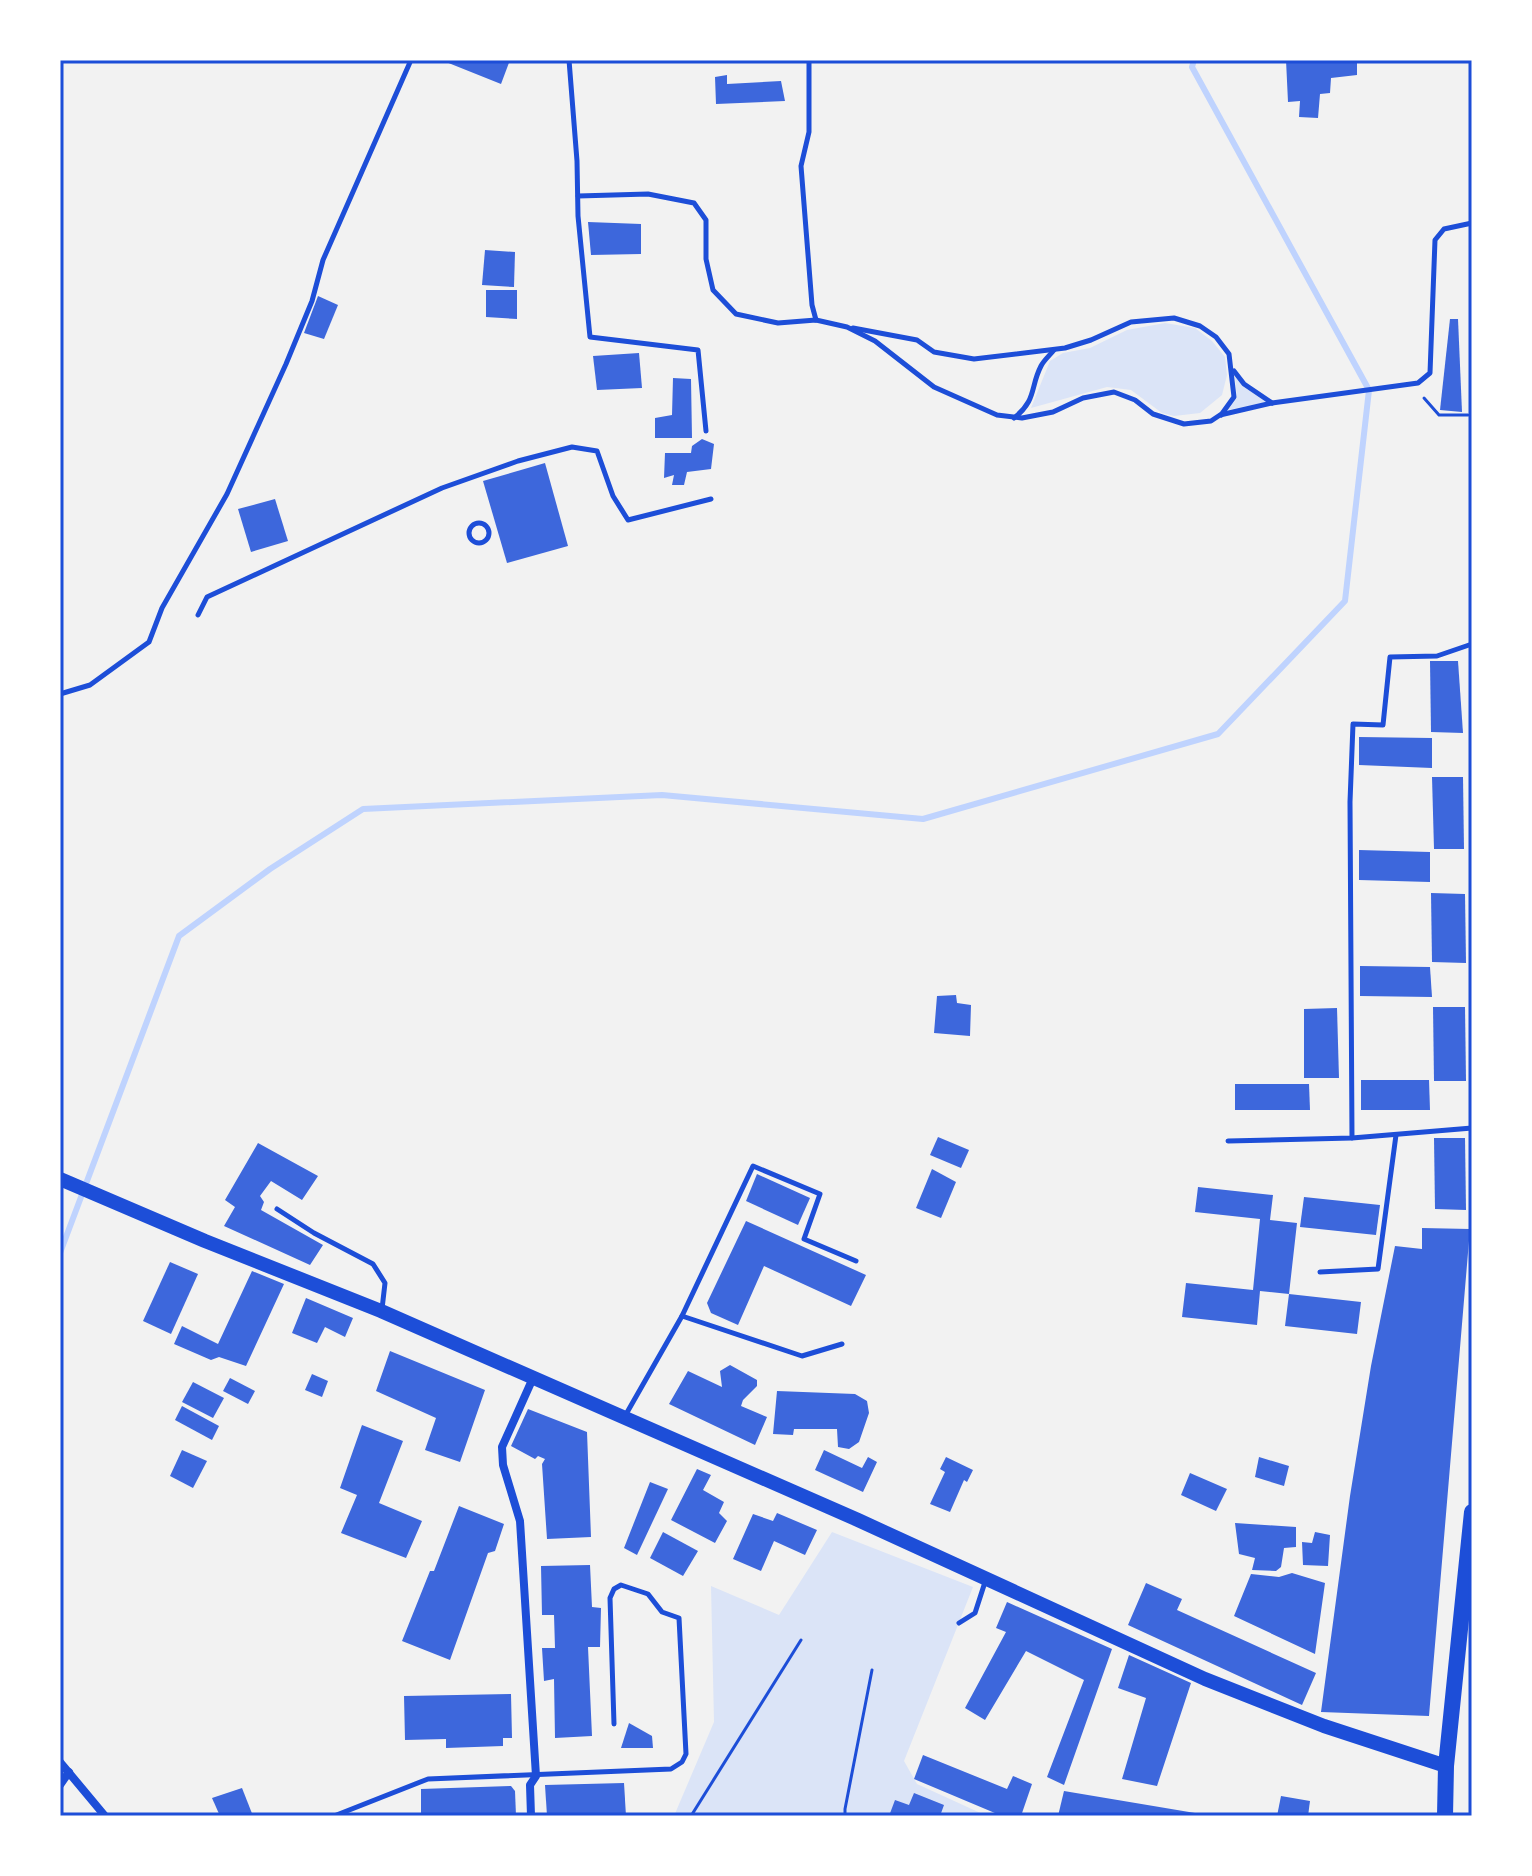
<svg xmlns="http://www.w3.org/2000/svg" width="1532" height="1876" font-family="'Varela Round',sans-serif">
<rect width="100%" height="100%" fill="#f2f2f2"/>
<g fill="#dbe4f7">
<path d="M1165,323l30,5 17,13 13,16 2,18 -5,20 -22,18 -26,3 -12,-3 -31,-23 -24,-3 -76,21 19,-47 13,-8 27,-5 37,-18z"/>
<path d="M1235,377l9,10 22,15 -38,8 9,-12z"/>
<path d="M832,1532l141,55 -69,174 13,23 70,32h-313l40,-94 -3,-136 68,29z"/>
</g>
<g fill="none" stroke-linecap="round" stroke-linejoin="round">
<path stroke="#bfd3fe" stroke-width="6" d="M60,1253l119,-317 91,-67 93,-60 299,-14 261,24 295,-85 127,-133 24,-211 -177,-323 2,-7"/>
</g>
<g fill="#3d67dc">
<path d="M441,60h69l-9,24z"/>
<path d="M1286,60h71v15l-26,3 -1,15 -10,1 -2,24 -19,-1 1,-16 -12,1z"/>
<path d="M727,75v9l54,-3 4,20 -69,3 -1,-27z"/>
<path d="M588,222l53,2v30l-50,1z"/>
<path d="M485,250l30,2 -1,35 -32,-2z"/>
<path d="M486,290h31v29l-31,-2z"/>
<path d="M318,296l20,9 -14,34 -20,-6z"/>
<path d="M1450,319h8l4,93 -22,-2z"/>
<path d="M639,353l3,35 -45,2 -4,-34z"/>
<path d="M673,378l18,1 1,59h-37v-20l17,-3z"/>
<path d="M702,439l12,5 -3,25 -24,3 -3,13h-12l2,-10 -10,3 1,-25h26l1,-7z"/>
<path d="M545,463l23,83 -61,17 -24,-82z"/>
<path d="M275,499l13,42 -37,11 -13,-43z"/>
<path d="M1430,661h28l5,72 -32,-1z"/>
<path d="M1359,737l73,1v30l-73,-3z"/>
<path d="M1432,777h31l1,72h-30z"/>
<path d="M1359,850l71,2v30l-71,-2z"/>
<path d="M1431,893l34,1 1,69 -34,-1z"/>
<path d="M1360,966l70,1 2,30 -72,-1z"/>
<path d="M956,995l1,8 14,2 -1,31 -36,-3 3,-37z"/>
<path d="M1433,1007h32l1,74h-32z"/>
<path d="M1337,1008l2,70h-35v-69z"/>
<path d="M1361,1080h68l1,30h-69z"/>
<path d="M1235,1084h74l1,26h-75z"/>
<path d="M938,1137l31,13 -8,18 -31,-13z"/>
<path d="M1434,1138h31l1,72 -31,-1z"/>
<path d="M258,1143l60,33 -16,24 -31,-19 -11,15 4,6 -3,8 62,35 -13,20 -86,-39 11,-19 -10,-7z"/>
<path d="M932,1169l24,13 -15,36 -25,-10z"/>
<path d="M757,1174l53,24 -12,27 -52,-24z"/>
<path d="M1198,1187l75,8 -3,25 27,3 -8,71 -29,-3 -3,34 -75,-8 4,-34 67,7 7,-71 -65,-7z"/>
<path d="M1304,1197l76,8 -4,30 -76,-8z"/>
<path d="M746,1221l120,54 -15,31 -87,-40 -26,59 -27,-12 -4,-10z"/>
<path d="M1422,1228l48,1 -41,487 -108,-4 29,-216 21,-130 24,-120 27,3z"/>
<path d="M170,1262l28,12 -27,60 -28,-13z"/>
<path d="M252,1271l32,13 -38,82 -27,-9 -8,3 -37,-16 8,-18 36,18z"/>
<path d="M1289,1294l72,8 -4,32 -72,-8z"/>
<path d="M306,1298l47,20 -8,19 -20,-10 -8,16 -25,-10z"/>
<path d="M390,1351l95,39 -25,72 -35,-12 11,-32 -60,-27z"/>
<path d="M730,1365l27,15v6l-14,14 -2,6 26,11 -12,28 -86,-41 19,-33 34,16 -2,-16z"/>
<path d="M312,1374l16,7 -6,16 -17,-7z"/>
<path d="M230,1378l25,13 -7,13 -25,-13z"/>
<path d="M193,1382l31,16 -11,20 -31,-16z"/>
<path d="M777,1391l78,3 12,7 2,12 -10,29 -10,7 -11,-2 -1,-18h-43l-1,6 -20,-1z"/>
<path d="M182,1406l37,20 -7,14 -37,-20z"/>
<path d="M528,1409l59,23 4,105 -44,2 -5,-75 3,-5 -7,-3 -3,3 -24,-13z"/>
<path d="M362,1425l41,16 -24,62 43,18 -16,37 -65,-25 16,-38 -17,-7z"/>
<path d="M182,1450l25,11 -14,27 -23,-12z"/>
<path d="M824,1450l38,18 6,-11 9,5 -14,30 -48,-22z"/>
<path d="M946,1457l27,13 -6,12 -3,-2 -14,32 -20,-8 15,-32 -5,-3z"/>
<path d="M1259,1457l30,9 -5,20 -29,-9z"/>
<path d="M697,1469l14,6 -8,15 21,12 -5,11 8,8 -12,22 -44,-23z"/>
<path d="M1190,1473l37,16 -11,22 -35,-16z"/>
<path d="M650,1482l18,7 -31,66 -13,-7z"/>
<path d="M459,1506l45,18 -9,27 -7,2 -38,107 -48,-19 28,-70h4z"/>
<path d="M777,1513l40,17 -12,25 -31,-14 -13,30 -28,-12 20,-45 20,7z"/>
<path d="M1235,1523l61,4v20l-12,1 -3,19 -5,4 -24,-1 3,-12 -16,-4z"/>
<path d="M663,1532l35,19 -15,25 -33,-18z"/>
<path d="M1315,1532l15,3 -2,31 -25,-1 -1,-23 10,1z"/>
<path d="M590,1565l2,42 9,1 -1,39h-12l4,89 -37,2 -1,-59 -10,2 -2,-33h13l-1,-33h-12l-1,-49z"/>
<path d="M1292,1573l33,10 -10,71 -81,-38 17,-42 28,3z"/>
<path d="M1146,1583l36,16 -5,11 139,63 -14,32 -174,-80z"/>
<path d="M1007,1602l105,47 -48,136 -17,-8 37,-97 -58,-29 -41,69 -20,-12 41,-76 -10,-4z"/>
<path d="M1129,1655l62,28 -34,103 -35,-7 24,-81 -28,-10z"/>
<path d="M511,1694l1,44h-9v8l-57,2v-9l-41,1 -1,-44z"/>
<path d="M629,1723l23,13 1,12h-32z"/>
<path d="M923,1755l84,34 6,-13 19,8 -11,32h-19l-88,-37z"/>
<path d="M624,1783l2,33h-79l-2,-31z"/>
<path d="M511,1786l4,5 1,25h-95v-27z"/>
<path d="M242,1788l11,28h-33l-8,-18z"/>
<path d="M1064,1791l137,23v2h-143z"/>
<path d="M914,1793l30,12 -4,11h-51l6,-16 14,5z"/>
<path d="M1281,1796l29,5 -2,15h-31z"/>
</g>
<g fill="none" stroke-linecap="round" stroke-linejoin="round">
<g stroke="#1d4ed8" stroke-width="3">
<path d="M1424,398l15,17h29"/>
<path d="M691,1816l110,-176"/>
<path d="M845,1816v-7l27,-139"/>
</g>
<g stroke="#1d4ed8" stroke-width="5">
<path d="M569,60l8,101 1,55 12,121 108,13 8,81"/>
<path d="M809,60v72l-8,34 11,139 4,15"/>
<path d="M578,196l70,-2 46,9 12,17v39l7,31 23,24 42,9 38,-3 31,7 28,14 59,46 63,28 25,3 31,-6 30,-14 31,-6 21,8 18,14 31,10 27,-3 9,-6 52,-12 146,-20 12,-10 5,-133 9,-11 28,-6"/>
<path d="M853,328l64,12 17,12 40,7 91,-11 26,-8 40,-18 43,-4 26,8 16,11 13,17 5,43 -13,18"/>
<path d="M1234,371l10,13 28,19"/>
<path d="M1014,418c23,-18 16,-31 27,-52 3,-6 9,-11 13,-16"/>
<circle cx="479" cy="533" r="10"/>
<path d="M198,615l9,-18 235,-109 76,-27 54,-14 25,4 16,45 15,24 83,-21"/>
<path d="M60,694l30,-9 59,-43 13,-34 65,-114 59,-130 26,-63 11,-41 88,-200"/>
<path d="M1352,1138l-2,-336 3,-78 30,1 7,-68 47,-1 35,-12"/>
<path d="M1228,1141l124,-3 120,-10"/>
<path d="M277,1209l37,24 59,31 12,19 -3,26"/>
<path d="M1320,1272l58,-3 18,-134"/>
<path d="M682,1316l71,-150 67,28 -16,45 52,22"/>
<path d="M625,1416l57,-100 120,40 40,-12"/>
<path d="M959,1623l16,-10 11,-34"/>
<path d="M334,1816l94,-37 243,-10 11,-7 4,-8 -7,-136 -17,-6 -14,-18 -27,-9 -7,4 -4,9 4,126"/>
</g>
<g stroke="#1d4ed8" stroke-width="8">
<path d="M60,1762l45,54"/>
<path d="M60,1785l9,-13"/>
<path d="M531,1816l-1,-31 6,-9 -16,-255 -17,-56 -1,-18 31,-69"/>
</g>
<path stroke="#1d4ed8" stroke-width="14" d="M60,1179l145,62 176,70 477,209 347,159 119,47 122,40"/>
<path stroke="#1d4ed8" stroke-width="16" d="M1445,1816l1,-50 26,-254"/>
</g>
<rect width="1532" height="1876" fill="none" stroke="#ffffff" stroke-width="124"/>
<rect x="62" y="62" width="1408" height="1752" fill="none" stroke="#1d4ed8" stroke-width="3"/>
</svg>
